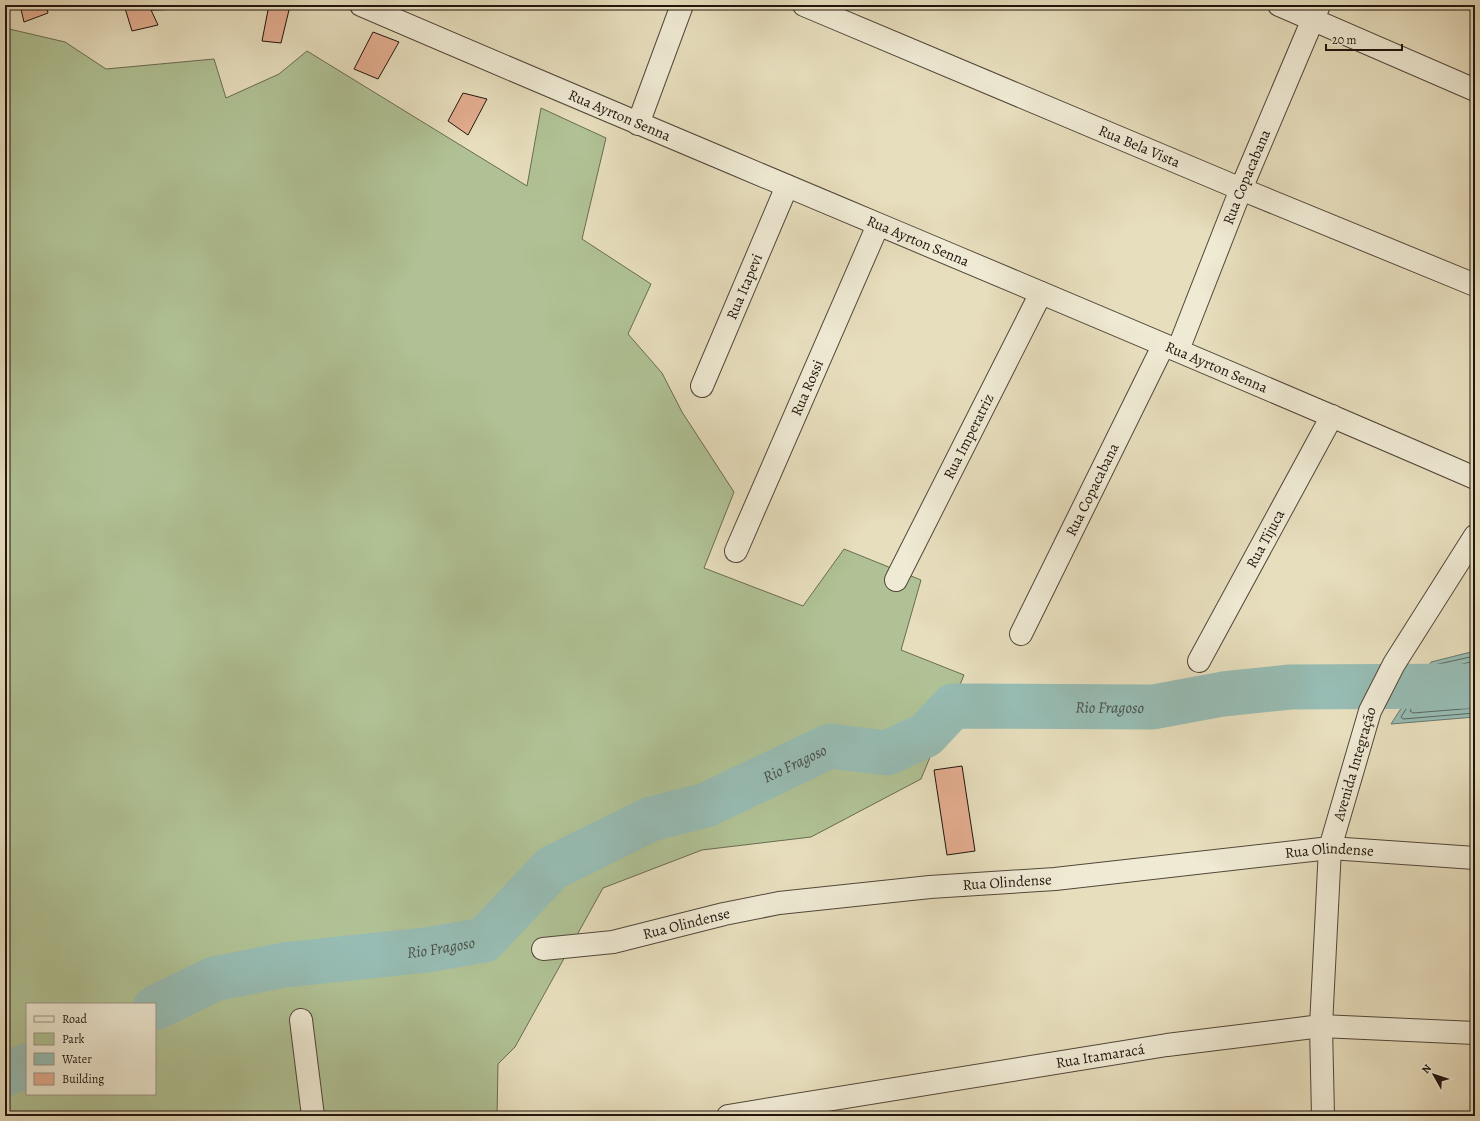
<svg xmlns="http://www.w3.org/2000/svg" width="1480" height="1121" font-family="Alegreya,serif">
<rect width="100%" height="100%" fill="#e7debd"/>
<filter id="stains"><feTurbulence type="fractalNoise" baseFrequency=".005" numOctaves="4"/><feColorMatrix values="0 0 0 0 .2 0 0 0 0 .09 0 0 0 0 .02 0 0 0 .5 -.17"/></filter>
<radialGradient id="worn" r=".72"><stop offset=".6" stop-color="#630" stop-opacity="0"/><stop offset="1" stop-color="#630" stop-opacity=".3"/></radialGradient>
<path fill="#b0c295" stroke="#686c52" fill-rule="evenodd" d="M5,28l60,14 41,27 108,-10 12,39 53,-24 28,-23 220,135 14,-78 65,30 -24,101 69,45 -23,50 34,39 20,39 52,80 -30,76 99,38 41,-57 77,31 -20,70 63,25 -43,104 -110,58 -109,13 -99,38 -88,159 -17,17 -1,52h-492zM27,1004h128v90h-128z"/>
<path fill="#97bcb3" stroke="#677971" d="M1475,651v66l-84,7 40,-62z"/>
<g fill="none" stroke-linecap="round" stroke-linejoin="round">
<g stroke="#5c6860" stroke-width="1">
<path d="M1475,656l-41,9 -33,52 2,2 72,-6"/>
<path d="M1475,661l-38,9 -27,41 3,2 62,-5"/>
<path d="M1475,667l-34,8 -19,29 2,2 51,-4"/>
</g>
<g stroke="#97bcb3" stroke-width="45">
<path id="s1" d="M155,1008l59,-29 70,-14 142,-15 58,-10 68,-72 99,-49 55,-14 124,-59 57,7 39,-18 27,-29 200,1 70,-13 67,-7 185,-1"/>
<path d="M5,1074l22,-8"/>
</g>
</g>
<g fill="#e4ae91" stroke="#20150e">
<path d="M20,5h26l2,8 -24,9z"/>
<path d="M124,5h61l1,4 -35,1 7,15 -26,6z"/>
<path d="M269,5h8l12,5 -8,33 -19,-2z"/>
<path d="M373,32l26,10 -21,37 -24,-10z"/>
<path d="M463,93l24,6 -19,36 -20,-14z"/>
<path d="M962,766l13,85 -28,4 -13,-85z"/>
</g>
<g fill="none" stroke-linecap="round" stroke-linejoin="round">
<defs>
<g id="minor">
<path id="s2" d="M361,5c371,160 744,312 1114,473"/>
<path id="s3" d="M804,5l437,184 234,96"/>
<path d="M1279,5l196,85"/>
<path d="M638,124l44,-119"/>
<path id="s4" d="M1178,350l63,-161 78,-184"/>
<path id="s5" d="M702,386l85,-200"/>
<path id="s6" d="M736,551l142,-326"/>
<path id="s7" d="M896,580l145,-287"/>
<path id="s8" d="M1021,634l142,-288"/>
<path id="s9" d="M1199,661l133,-245"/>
<path id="s10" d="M543,949l70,-7 111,-28 55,-11 151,-16 125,-8 275,-31 145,10"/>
<path d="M301,1020l12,96"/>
<path id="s11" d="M728,1116l439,-71 154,-19 154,7"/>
<path id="s12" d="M1323,1116l-2,-90 9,-178 40,-137 24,-47 81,-128"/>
</g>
</defs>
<use href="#minor" stroke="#52473a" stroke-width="24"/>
<use href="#minor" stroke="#efead4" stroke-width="22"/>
</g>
<g text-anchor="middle" stroke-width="4" stroke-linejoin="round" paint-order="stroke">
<g font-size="15" fill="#20150e" stroke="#efead4">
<text dy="5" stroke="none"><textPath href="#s2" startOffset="281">Rua Ayrton Senna</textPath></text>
<text dy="5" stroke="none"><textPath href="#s3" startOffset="364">Rua Bela Vista</textPath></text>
<text dy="5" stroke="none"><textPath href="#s4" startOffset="186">Rua Copacabana</textPath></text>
<text dy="5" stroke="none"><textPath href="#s2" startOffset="605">Rua Ayrton Senna</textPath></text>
<text dy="5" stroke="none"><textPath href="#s5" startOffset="108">Rua Itapevi</textPath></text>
<text dy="5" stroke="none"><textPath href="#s2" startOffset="929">Rua Ayrton Senna</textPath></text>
<text dy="5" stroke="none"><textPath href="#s6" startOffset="178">Rua Rossi</textPath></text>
<text dy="5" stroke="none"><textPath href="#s7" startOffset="161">Rua Imperatriz</textPath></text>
<text dy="5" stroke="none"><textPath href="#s8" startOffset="161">Rua Copacabana</textPath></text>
<text dy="5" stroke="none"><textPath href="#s9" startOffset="139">Rua Tijuca</textPath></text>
<text dy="5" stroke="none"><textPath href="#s12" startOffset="356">Avenida Integração</textPath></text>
<text dy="5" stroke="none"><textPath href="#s10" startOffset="794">Rua Olindense</textPath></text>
<text dy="5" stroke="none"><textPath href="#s10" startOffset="470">Rua Olindense</textPath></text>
<text dy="5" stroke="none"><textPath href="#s10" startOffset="146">Rua Olindense</textPath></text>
<text dy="5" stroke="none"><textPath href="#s11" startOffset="377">Rua Itamaracá</textPath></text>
</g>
<g font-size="16" font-style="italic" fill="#4a4f48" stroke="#efead4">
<text dy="6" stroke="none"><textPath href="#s1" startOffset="1039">Rio Fragoso</textPath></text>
<text dy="6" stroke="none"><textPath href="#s1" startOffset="703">Rio Fragoso</textPath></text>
<text dy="6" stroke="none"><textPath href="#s1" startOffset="295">Rio Fragoso</textPath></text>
</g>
</g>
<rect width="1480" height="1121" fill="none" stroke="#e7debd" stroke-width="20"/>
<rect x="6" y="6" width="1468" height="1109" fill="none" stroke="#20150e" stroke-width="2"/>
<rect x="10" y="10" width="1460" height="1101" fill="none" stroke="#20150e"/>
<rect x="26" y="1003" width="130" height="92" fill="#efead4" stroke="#9c9585"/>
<rect x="34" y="1016" width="20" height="6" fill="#efead4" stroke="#9c9585"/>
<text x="62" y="1023" font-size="12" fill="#20150e">Road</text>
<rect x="34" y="1033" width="20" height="12" fill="#b0c295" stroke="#9c9585"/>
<text x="62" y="1043" font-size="12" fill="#20150e">Park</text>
<rect x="34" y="1053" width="20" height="12" fill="#97bcb3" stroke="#9c9585"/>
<text x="62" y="1063" font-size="12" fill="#20150e">Water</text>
<rect x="34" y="1073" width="20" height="12" fill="#e4ae91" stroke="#9c9585"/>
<text x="62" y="1083" font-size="12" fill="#20150e">Building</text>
<g transform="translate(1434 1075) rotate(309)" stroke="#efead4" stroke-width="3" paint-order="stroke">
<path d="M0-3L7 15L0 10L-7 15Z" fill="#20150e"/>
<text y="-6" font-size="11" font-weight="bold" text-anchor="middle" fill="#20150e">N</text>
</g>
<path d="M1326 44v6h76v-6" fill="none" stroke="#20150e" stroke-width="2"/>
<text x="1332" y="44" font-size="12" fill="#20150e" stroke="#efead4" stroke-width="3" paint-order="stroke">20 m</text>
<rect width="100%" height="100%" filter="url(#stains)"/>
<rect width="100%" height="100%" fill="url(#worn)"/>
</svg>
